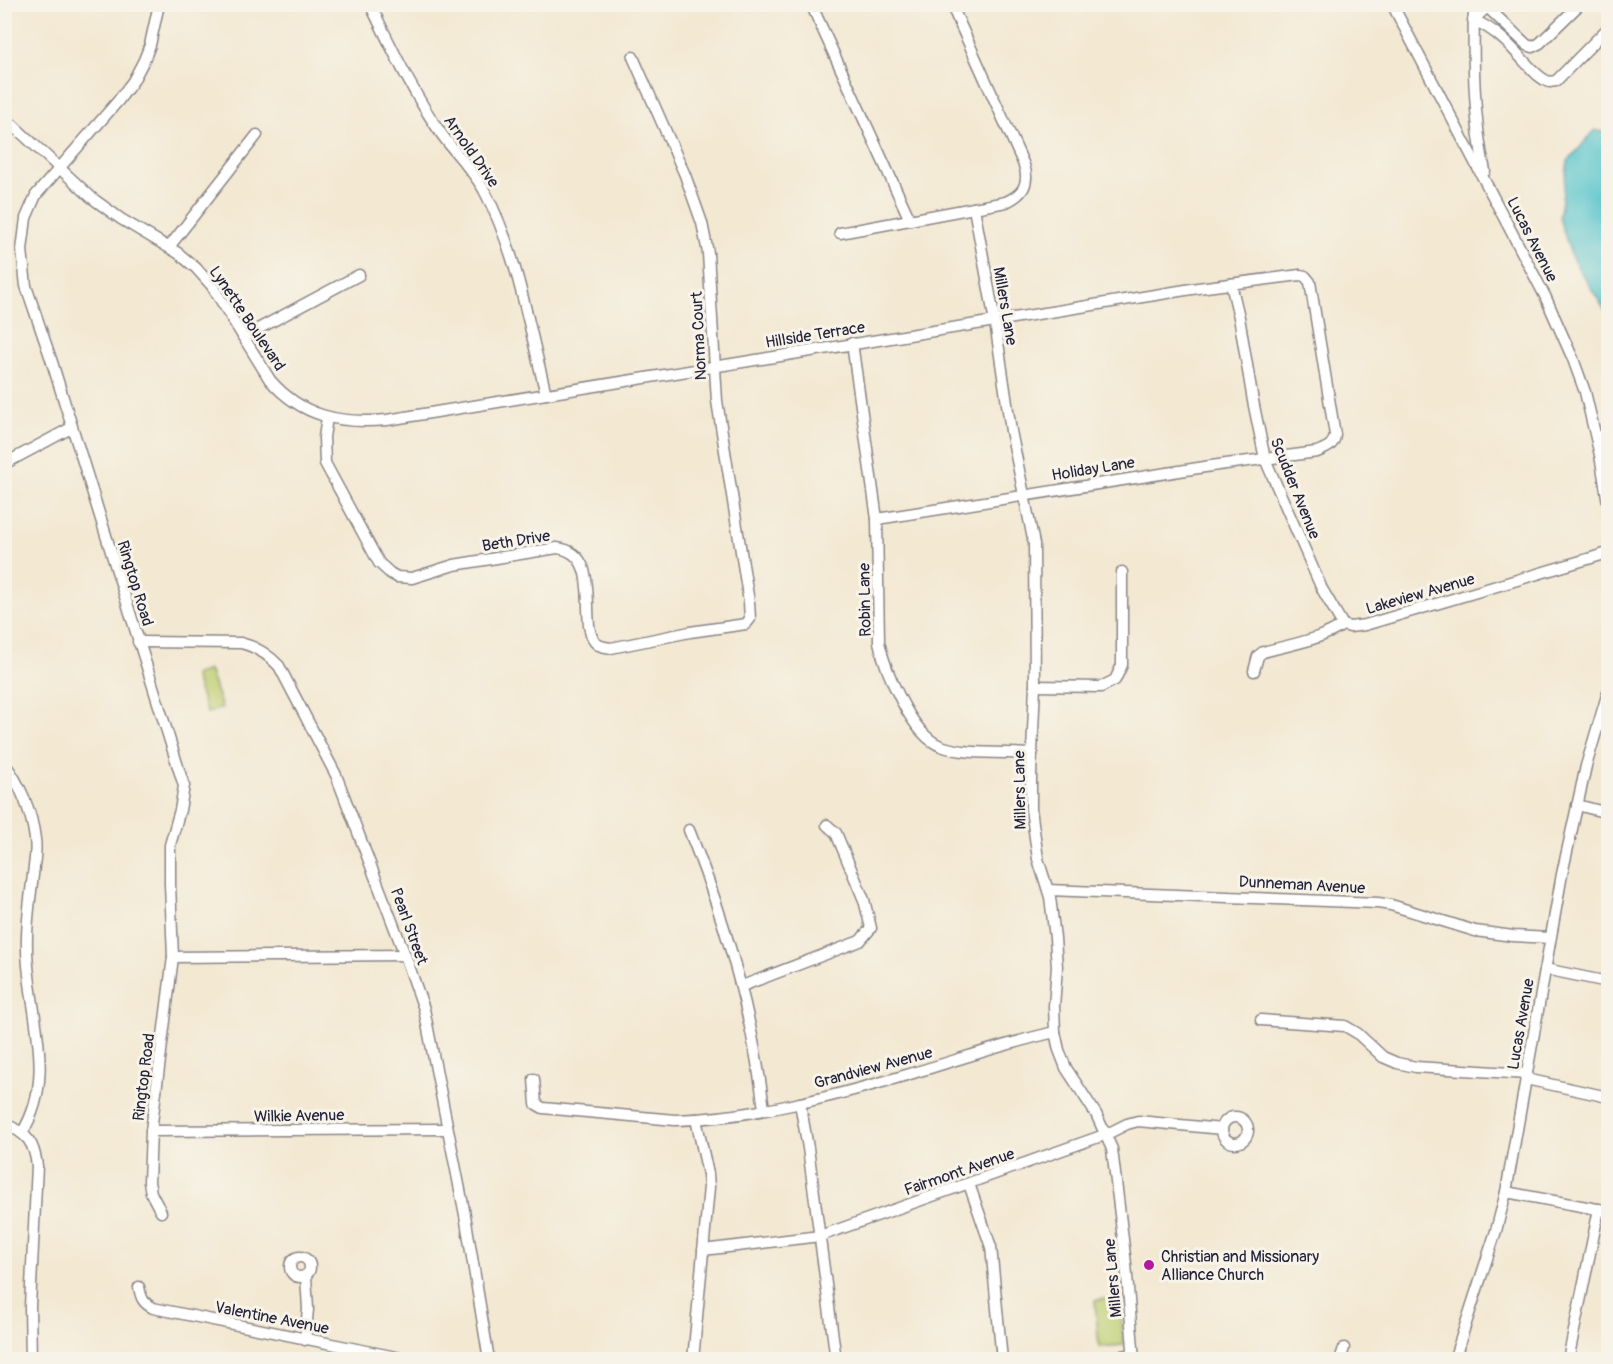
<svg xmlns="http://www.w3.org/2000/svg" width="1613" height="1364" font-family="Pangolin,sans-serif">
<rect width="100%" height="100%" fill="#f7f3e8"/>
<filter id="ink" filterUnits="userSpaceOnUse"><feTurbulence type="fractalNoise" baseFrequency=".0167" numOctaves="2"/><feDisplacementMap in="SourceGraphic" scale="12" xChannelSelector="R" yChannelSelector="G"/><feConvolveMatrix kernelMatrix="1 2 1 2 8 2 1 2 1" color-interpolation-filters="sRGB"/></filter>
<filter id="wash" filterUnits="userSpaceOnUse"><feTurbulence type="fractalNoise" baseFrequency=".008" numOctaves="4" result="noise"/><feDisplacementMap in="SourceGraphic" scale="24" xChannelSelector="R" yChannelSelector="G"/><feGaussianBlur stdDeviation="1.35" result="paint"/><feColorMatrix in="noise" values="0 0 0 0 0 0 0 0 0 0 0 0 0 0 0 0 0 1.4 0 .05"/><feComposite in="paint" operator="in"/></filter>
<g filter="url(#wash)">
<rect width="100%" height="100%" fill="#f3e8d2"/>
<g fill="#becf72" stroke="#707856" stroke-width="1.5">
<path d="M209,670l13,38 -15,5 -13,-38z"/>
<path d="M1119,1298l5,47 -25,2 -4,-47z"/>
</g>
<path fill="#57c4cc" stroke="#3c7384" stroke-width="1.5" d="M1595,130l13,3v182l-36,-57 -13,-40 9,-57z"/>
</g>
<g filter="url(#ink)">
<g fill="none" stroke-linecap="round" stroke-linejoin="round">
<defs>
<g id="minor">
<path d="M159,4l-9,41 -6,15 -11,21 -15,20 -82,94 -10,23 -4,32 4,36 25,73 133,427 -4,24 -10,35v39l3,73 -22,174 -2,51 2,11 10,19"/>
<path d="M370,4c22,44 42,88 70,128 14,20 32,37 44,58 33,61 45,138 62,204"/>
<path d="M811,4l99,216"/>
<path d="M1392,4l153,292 28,63 12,33 15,63 8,48"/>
<path d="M1474,4c-1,56 -1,113 11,167"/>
<path d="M1489,4l-2,3 40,38 6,2 7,-4 40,-39"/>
<path d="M1487,7l-14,13c22,9 36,24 51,41 8,8 14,17 25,21l7,-1 52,-53"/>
<path d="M4,117l88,81 29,21 57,34 18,15 16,18 58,94c32,37 70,44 117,40l811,-132 102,-13 5,1 5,6 25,153c-1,11 -9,13 -18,17l-106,14 -334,53"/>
<path d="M974,208l21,114 16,109 23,113 1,142 -4,89v34l7,50 12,38 5,41 2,29 -3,39 1,26 4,18 7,18 30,46 16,35 14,115 8,96"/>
<path d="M840,233l166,-31c17,-8 24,-18 18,-37l-73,-161"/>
<path d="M169,247l88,-112"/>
<path d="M1231,284l8,33 14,84 12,58 57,130 21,36"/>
<path d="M243,337l116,-62"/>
<path d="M852,343l25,176 2,123c6,28 33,94 62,104 23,9 65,6 91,8"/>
<path d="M327,418l-3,19 1,26 54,100 11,10 7,4 15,1 42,-13 103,-17c49,5 19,80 40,96 4,3 9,3 14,4l79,-16 56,-8 4,-5 -1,-17 -32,-201 -9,-148 -6,-30 -17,-48 -52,-118"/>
<path d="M4,464l67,-36"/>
<path d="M138,642l103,1c16,4 27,11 38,23l57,109 69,180 19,54 41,206 24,145"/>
<path d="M1254,671l4,-15 5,-4c26,-7 57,-12 80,-27l7,2 15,-2 243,-72"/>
<path d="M1035,686l66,1 14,-7 7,-15v-93"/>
<path d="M4,763c16,20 28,50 31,76 2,12 -1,25 -2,36 -3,25 -7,49 -6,74 1,62 31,126 -5,184"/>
<path d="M1577,805l31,8"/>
<path d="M689,830c37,92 63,182 75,279"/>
<path d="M1048,890l330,13 13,2 84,26 38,5 37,2"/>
<path d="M173,957l232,-2"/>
<path d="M1545,969l63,13"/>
<path d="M742,986l118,-45 11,-13 -7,-28 -28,-67 -9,-8"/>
<path d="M1261,1020l84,6 12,7 26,24 14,6 19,4 111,7"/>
<path d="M534,1079l2,25 7,4 132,12c77,-2 161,-24 235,-46 48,-14 96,-31 145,-42"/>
<path d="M1526,1079l82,18"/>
<path d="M800,1103l8,45 28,212"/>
<circle cx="1235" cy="1130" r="13"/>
<path d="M4,1123c23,11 30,18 33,43l-7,140 1,54"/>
<path d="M151,1131l296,-2"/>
<path d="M969,1184l22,63 11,113"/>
<path d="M1506,1192l102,19"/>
<path d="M703,1250l117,-14 287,-102 20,-10 11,-3 84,8"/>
<circle cx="300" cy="1267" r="10"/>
<path d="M139,1287c2,11 4,16 14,21l258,52"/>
<path d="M305,1340l3,-31 -2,-33"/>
<path d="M693,1360l16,-173 -1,-13 -12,-55"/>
<path d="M1100,1360l33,-6"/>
<path d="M1340,1360l4,-12"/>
<path d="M1454,1360l42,-129 10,-39 56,-318 24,-108 22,-74"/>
<path d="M1568,1360l31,-151"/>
</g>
</defs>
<use href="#minor" stroke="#8a8586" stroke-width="13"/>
<use href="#minor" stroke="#fff" stroke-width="10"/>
</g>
</g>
<circle fill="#b5179e" stroke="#f7f3e8" stroke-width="2" cx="1149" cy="1265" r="6"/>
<g text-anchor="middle" stroke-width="6" stroke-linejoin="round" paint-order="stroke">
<g font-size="16" fill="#22223b" stroke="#f7f3e8">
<text transform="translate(472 151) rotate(55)" y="6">Arnold Drive</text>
<text transform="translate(1533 239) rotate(63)" y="6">Lucas Avenue</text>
<text transform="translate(1006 306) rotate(80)" y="6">Millers Lane</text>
<text transform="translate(248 318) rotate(56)" y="6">Lynette Boulevard</text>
<text transform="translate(815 334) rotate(-9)" y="6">Hillside Terrace</text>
<text transform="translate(698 336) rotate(-93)" y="6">Norma Court</text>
<text transform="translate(1093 468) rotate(-9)" y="6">Holiday Lane</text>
<text transform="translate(1296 488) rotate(68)" y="6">Scudder Avenue</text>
<text transform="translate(516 540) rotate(-9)" y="6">Beth Drive</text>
<text transform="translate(136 583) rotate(73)" y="6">Ringtop Road</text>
<text transform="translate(1420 593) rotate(-16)" y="6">Lakeview Avenue</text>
<text transform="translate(864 600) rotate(-91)" y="6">Robin Lane</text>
<text transform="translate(1019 790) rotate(-91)" y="6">Millers Lane</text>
<text transform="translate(1302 884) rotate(3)" y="6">Dunneman Avenue</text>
<text transform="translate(410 926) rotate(70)" y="6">Pearl Street</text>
<text transform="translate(1520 1024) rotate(-80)" y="6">Lucas Avenue</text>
<text transform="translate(873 1067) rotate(-15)" y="6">Grandview Avenue</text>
<text transform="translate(143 1077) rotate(-83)" y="6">Ringtop Road</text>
<text transform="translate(299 1115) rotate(-1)" y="6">Wilkie Avenue</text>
<text transform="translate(959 1171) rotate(-19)" y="6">Fairmont Avenue</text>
<text transform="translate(1112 1278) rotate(-95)" y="6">Millers Lane</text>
<text transform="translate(272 1317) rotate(11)" y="6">Valentine Avenue</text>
</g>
<g font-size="16" fill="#22223b" stroke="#f7f3e8" text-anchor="start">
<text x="1161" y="1262">Christian and Missionary<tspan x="1161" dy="18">Alliance Church</tspan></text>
</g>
</g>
<rect width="1613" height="1364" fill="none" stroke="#f7f3e8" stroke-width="24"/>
</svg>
